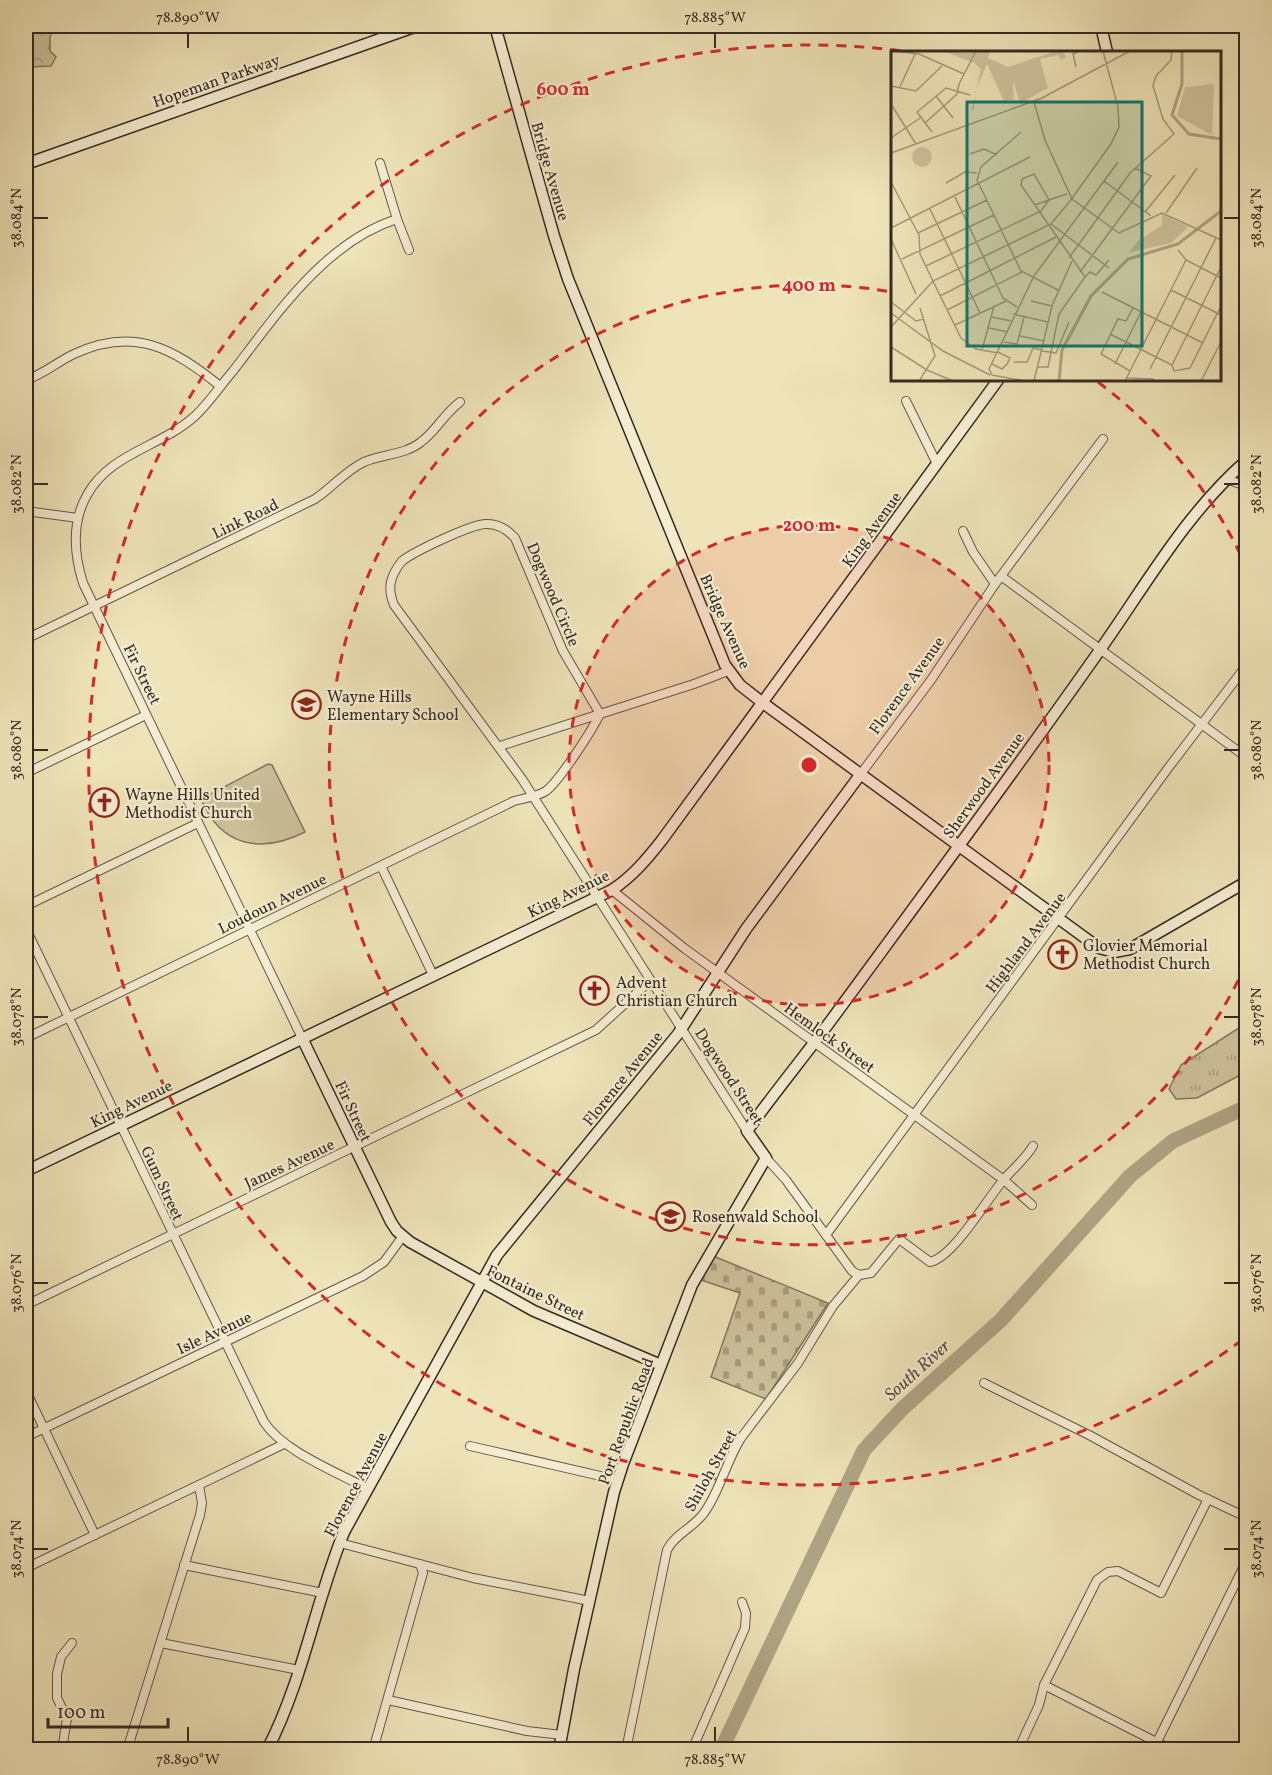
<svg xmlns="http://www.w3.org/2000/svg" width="1272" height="1775" font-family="Vollkorn,serif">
<defs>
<pattern id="forest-crowns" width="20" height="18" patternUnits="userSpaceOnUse" patternTransform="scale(1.5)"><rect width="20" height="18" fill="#cfc49f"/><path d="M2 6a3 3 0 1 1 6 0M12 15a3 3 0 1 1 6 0" fill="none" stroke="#a99f81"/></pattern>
<pattern id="cemetery-stones" width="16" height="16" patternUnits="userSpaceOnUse" patternTransform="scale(1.5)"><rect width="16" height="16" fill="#cfc49f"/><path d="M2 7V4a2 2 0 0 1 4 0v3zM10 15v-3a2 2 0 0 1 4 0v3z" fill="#a99f81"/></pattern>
<pattern id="park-tufts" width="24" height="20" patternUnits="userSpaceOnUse" patternTransform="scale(1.5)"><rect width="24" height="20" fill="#cfc49f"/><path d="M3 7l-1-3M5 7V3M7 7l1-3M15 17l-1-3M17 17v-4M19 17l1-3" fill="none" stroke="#a99f81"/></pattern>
</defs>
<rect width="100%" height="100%" fill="#efe4b9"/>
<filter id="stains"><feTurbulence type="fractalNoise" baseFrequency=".00333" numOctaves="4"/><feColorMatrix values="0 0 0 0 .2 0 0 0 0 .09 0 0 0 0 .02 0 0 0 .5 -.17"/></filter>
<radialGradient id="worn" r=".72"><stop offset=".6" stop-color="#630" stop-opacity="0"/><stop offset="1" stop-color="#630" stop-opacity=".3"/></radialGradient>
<path fill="#cfc49f" stroke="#827760" stroke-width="1.5" d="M268,764l4,1 33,67c-44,22 -84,15 -104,-33z"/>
<path fill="url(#forest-crowns)" stroke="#827760" stroke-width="1.5" d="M32,26h22l-4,11v14l6,6 -5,9 -22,1 -2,-13z"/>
<path fill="url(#cemetery-stones)" stroke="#827760" stroke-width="1.5" d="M713,1256l115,47 -62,96 -55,-22 29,-84 -39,-13z"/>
<path fill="url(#park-tufts)" stroke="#827760" stroke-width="1.5" d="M1246,1012v60l-49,26 -21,1 -7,-10 12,-24 58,-37 5,-15z"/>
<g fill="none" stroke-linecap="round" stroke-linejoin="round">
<path stroke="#afa585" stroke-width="15" d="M721,1750l143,-300 38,-41 99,-89 129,-144 43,-35 73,-34"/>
<defs>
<g id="street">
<path d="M380,163l17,56 12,31"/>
<path d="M26,380c18,-6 31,-18 48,-26 60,-28 99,-6 146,32"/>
<path d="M906,401l31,63"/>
<path d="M1226,479l20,7"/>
<path d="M26,511l52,7"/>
<path d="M963,531l10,21 22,32"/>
<path d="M1001,576l245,181"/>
<path d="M26,639l289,-140c17,-11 30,-28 49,-37 18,-8 41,-7 57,-20 15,-11 23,-28 39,-40"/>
<path d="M500,746l100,-32 -37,-63 -48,-113c-8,-9 -17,-15 -30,-14 -15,1 -70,27 -83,37 -12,15 -15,27 -8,44l128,174 225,352"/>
<path d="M26,773l120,-58"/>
<path d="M860,775l71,-95 64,-96 108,-145"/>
<path d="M381,866l52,109"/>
<path d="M612,890l72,58 320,232 28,25"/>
<path d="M26,906l172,-83"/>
<path d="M26,929l238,493c20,30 71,49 104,67"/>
<path d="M26,1038l488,-237c10,-3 23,-4 32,-10 14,-11 45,-59 54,-77l94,-30 34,-13"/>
<path d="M302,1038l-219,-455c-9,-29 -12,-60 4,-88 23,-42 74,-48 108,-79 14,-13 25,-30 38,-45 44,-57 92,-129 164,-152"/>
<path d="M766,1158l20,22 66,91 7,4"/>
<path d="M826,1235l343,-468 77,-101"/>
<path d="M859,1275l12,-2 28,-34 31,23c24,-5 58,-65 75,-84 10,-11 20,-19 28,-32"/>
<path d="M26,1305l570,-275 54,-49"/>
<path d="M984,1383l107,53 108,59 47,22"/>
<path d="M26,1391l69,144"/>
<path d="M26,1437l337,-161 21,-14 19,-26"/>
<path d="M470,1446l148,34"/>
<path d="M340,1543l133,35 117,23"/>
<path d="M184,1565l139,28"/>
<path d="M26,1568l258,-124"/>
<path d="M161,1643l138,27"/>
<path d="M1044,1685l128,65"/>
<path d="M388,1700l139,31 35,4"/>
<path d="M270,1744l18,6"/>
<path d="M62,1750l5,-32 -10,-20v-24l4,-17 11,-14"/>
<path d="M127,1750l73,-235 2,-12 -3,-18"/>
<path d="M373,1750l50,-177 -3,-9"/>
<path d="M626,1750l41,-200c8,-16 26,-22 37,-37 16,-22 22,-51 37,-75l57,-75 35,-57 26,-31"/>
<path d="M692,1750l53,-122 1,-15 -4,-11"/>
<path d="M1018,1750l21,-45 5,-20 53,-105 11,-8 10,-1 43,22 47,-94"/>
<path d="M1153,1750l93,-188"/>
</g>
<g id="secondary">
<path d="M495,26l59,210 14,43 157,386 15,20 23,18 336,245 15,4 16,-3 116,-67"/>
<path d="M1101,26l6,26"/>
<path d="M26,164l391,-138"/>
<path d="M302,1038l89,184 6,9 13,11 124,69 127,54"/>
<path d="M26,1171l586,-281c21,-14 35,-31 50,-50l336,-460"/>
<path d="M267,1750c36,-69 48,-147 77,-218l153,-277 181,-221 68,-105 114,-154"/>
<path d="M559,1750l15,-81 40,-177 9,-28 69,-179 74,-127 -19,-27c27,-38 57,-74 85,-112 88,-120 177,-240 263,-362 48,-67 89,-142 151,-196"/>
</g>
</defs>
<use href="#street" stroke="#635847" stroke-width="10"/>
<use href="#secondary" stroke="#342a21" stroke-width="13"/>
<use href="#street" stroke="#f5edd2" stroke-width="8"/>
<use href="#secondary" stroke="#f5edd2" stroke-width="10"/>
</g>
<path fill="none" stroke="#342a21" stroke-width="2" d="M188,33v15M715,33v15M33,218h15M1224,218h15M33,484h15M1224,484h15M33,750h15M1224,750h15M33,1017h15M1224,1017h15M33,1283h15M1224,1283h15M33,1549h15M1224,1549h15M188,1727v15M715,1727v15"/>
<circle cx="809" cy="765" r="240" fill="#d62828" fill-opacity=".12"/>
<g fill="none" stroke="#d62828" stroke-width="3" stroke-dasharray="10 8">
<circle cx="809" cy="765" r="240"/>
<path d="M1246 964A480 480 0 1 1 892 292M1098 382A480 480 0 0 1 1246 566"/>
<path d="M1242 1340A720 720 0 1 1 909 52"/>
</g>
<defs>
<symbol id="school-ring" viewBox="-11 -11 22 22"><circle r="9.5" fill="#f5edd2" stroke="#8f2418" stroke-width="1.5"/><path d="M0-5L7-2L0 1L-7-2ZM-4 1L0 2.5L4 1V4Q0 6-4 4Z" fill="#8f2418"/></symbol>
<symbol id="church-ring" viewBox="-11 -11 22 22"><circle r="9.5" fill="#f5edd2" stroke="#8f2418" stroke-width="1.5"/><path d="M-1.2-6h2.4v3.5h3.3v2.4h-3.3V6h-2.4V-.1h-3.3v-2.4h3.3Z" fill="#8f2418"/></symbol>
</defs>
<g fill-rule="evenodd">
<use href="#school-ring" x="290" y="688" width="33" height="33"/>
<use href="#church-ring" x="88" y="786" width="33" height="33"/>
<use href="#church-ring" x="1046" y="938" width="33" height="33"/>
<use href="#church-ring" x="578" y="974" width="33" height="33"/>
<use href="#school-ring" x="654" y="1200" width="33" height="33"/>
</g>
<g text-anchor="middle" stroke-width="4.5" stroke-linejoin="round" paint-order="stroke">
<g font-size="16" fill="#342a21" stroke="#f5edd2">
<text transform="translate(216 80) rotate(-19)" y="6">Hopeman Parkway</text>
<text transform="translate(551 171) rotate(74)" y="6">Bridge Avenue</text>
<text transform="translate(245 518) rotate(-26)" y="6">Link Road</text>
<text transform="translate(871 529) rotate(-54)" y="6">King Avenue</text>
<text transform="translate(554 594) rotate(67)" y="6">Dogwood Circle</text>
<text transform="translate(726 621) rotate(66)" y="6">Bridge Avenue</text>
<text transform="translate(143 674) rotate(64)" y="6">Fir Street</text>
<text transform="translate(906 685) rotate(-54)" y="6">Florence Avenue</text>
<text transform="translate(983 785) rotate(-54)" y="6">Sherwood Avenue</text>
<text transform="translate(568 893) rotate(-26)" y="6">King Avenue</text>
<text transform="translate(272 903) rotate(-26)" y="6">Loudoun Avenue</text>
<text transform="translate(1025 942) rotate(-53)" y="6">Highland Avenue</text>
<text transform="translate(830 1037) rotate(36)" y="6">Hemlock Street</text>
<text transform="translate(730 1076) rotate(57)" y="6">Dogwood Street</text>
<text transform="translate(622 1078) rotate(-51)" y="6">Florence Avenue</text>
<text transform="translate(131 1103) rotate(-26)" y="6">King Avenue</text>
<text transform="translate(354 1111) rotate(65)" y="6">Fir Street</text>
<text transform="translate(289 1163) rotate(-25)" y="6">James Avenue</text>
<text transform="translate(163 1183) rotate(65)" y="6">Gum Street</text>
<text transform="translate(536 1292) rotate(26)" y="6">Fontaine Street</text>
<text transform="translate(214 1332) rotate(-25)" y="6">Isle Avenue</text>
<text transform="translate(625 1421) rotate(-70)" y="6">Port Republic Road</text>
<text transform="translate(710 1470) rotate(-61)" y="6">Shiloh Street</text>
<text transform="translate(355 1484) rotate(-62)" y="6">Florence Avenue</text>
</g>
<g font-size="16" fill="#342a21" stroke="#f5edd2" text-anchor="start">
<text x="327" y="702">Wayne Hills<tspan x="327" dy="18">Elementary School</tspan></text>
<text x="125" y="800">Wayne Hills United<tspan x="125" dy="18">Methodist Church</tspan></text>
<text x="1083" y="951">Glovier Memorial<tspan x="1083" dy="18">Methodist Church</tspan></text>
<text x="616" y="988">Advent<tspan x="616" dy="18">Christian Church</tspan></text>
<text x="692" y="1222">Rosenwald School</text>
</g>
<g font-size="18" font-style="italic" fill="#594f3f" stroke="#f5edd2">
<text transform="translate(917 1370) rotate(-42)" y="6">South River</text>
</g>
</g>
<g transform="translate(891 51)">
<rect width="330" height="330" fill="#efe4b9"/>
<path d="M21 106a10 10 0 1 1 20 0a10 10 0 1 1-20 0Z" fill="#cfc49f"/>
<path d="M52,0h47l-2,7 20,9 48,-16h7l3,6 -5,3 -3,-5 -18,4 8,29 -28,15 -7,-23 1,24 -1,-4 -9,1 -17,-37 -12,28 -1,18 -3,1 10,-42 -7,-6z" fill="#cfc49f"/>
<path d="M323,33l-2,51 -35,-19 8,-29zM271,163l26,13 -17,16 -43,10 10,-12 24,-16z" fill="#cfc49f"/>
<path fill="none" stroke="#afa585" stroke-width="3" d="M291,0v33l-10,31 17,19 32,5M168,330l3,-31 29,-54 37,-37 50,-15 43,-33"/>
<path fill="none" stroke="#a49a7c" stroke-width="1.5" d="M3,0l25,3 45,20M185,16l-3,-13 6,-3M68,33l17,-33M0,35l25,5 26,-25M9,36l15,-33M45,45l17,22M143,51l11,38 27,59 47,34 43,-20 59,27M0,53l25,40M34,72l32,-29 2,-10M41,81l-15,-20 29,-24 24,7M130,81l-40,35 -4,13 44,91 37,19M0,87l29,-20M0,102l151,-55 88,-47M79,103l14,-5 13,6M213,130l47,35M0,131l28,53 1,19 13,27 -42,46M55,132l19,-11 12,1M64,146l48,101 14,9M144,154l14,-5 -15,-26 -12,5 -1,6 64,92M39,158l50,104M254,161l30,-37M275,162l31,-45M160,173l58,44M0,177l139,-71M27,182l69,-33M0,188l25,55M287,199l8,10 35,18M178,207l61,-85 44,-39 -11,-15 -10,-33 3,-10 15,-16 1,-9M11,208l92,-44M35,215l115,-55 8,-11 18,-6M189,221l71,-96 -16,-8M280,239l50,25M211,241l101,51M49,245l116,-59M140,250l21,5M0,251l25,19 8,-2M56,259l75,-38M0,262l52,38 47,24M122,263l35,8M101,266l19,4M64,274l51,-24M98,277l19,4M219,283l62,31M129,285l24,5M113,291l13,2 7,-27M0,296l36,23 26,11M91,299l12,-44M151,300l14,2 13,-31M107,302l-22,-4 -15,-11 -28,-57 118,-57 19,-23 41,-57 8,-17 -1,-20 -15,-56M123,311h13l6,-14 9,2M101,313l10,5 5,-5 3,-6 -12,-6M224,313l26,-52M281,314l49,-98M281,314l2,6 16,-3 31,-62M147,316h10l11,-53 26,-37 5,-5 6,3 13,-15M259,318l66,-131M239,320l-29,-17 17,-35 8,2 7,-13M236,327l27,1M28,330l16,-25 -15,-48M134,330l-33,-6 -3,-6 45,-93 84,-114M143,330l18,-75 20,-45M234,330l61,-121M310,330l20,-39"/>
<path fill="#0f766e" fill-opacity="0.15" stroke="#0f766e" stroke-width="3" d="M76,51h175v244h-175z"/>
<rect width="330" height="330" fill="none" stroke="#342a21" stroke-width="3"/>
</g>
<circle cx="809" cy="765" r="9" fill="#d62828" stroke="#f5edd2" stroke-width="3"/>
<g font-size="18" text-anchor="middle" font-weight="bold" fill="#d62828" stroke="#f5edd2" stroke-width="4.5" stroke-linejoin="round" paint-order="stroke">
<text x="563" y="95">600 m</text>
<text x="809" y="291">400 m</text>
<text x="809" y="531">200 m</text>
</g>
<rect width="1272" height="1775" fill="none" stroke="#efe4b9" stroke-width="66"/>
<path d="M48 1718v9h120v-9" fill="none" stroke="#342a21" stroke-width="3"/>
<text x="57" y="1718" font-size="18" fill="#342a21" stroke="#f5edd2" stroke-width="4.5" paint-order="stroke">100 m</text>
<rect x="33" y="33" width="1206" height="1709" fill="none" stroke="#342a21" stroke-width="2"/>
<g font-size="15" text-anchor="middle" fill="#342a21">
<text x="188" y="22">78.890°W</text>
<text x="715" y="22">78.885°W</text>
<text transform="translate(16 218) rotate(-90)" y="5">38.084°N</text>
<text transform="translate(1256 218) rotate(-90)" y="5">38.084°N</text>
<text transform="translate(16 484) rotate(-90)" y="5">38.082°N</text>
<text transform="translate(1256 484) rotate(-90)" y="5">38.082°N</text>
<text transform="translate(16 750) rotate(-90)" y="5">38.080°N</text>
<text transform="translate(1256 750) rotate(-90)" y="5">38.080°N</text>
<text transform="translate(16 1017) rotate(-90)" y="5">38.078°N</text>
<text transform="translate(1256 1017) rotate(-90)" y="5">38.078°N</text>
<text transform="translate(16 1283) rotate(-90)" y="5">38.076°N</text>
<text transform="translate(1256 1283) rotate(-90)" y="5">38.076°N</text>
<text transform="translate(16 1549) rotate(-90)" y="5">38.074°N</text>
<text transform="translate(1256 1549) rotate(-90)" y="5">38.074°N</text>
<text x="188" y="1764">78.890°W</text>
<text x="715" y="1764">78.885°W</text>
</g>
<rect width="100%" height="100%" filter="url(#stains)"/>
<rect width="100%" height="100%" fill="url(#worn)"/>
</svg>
